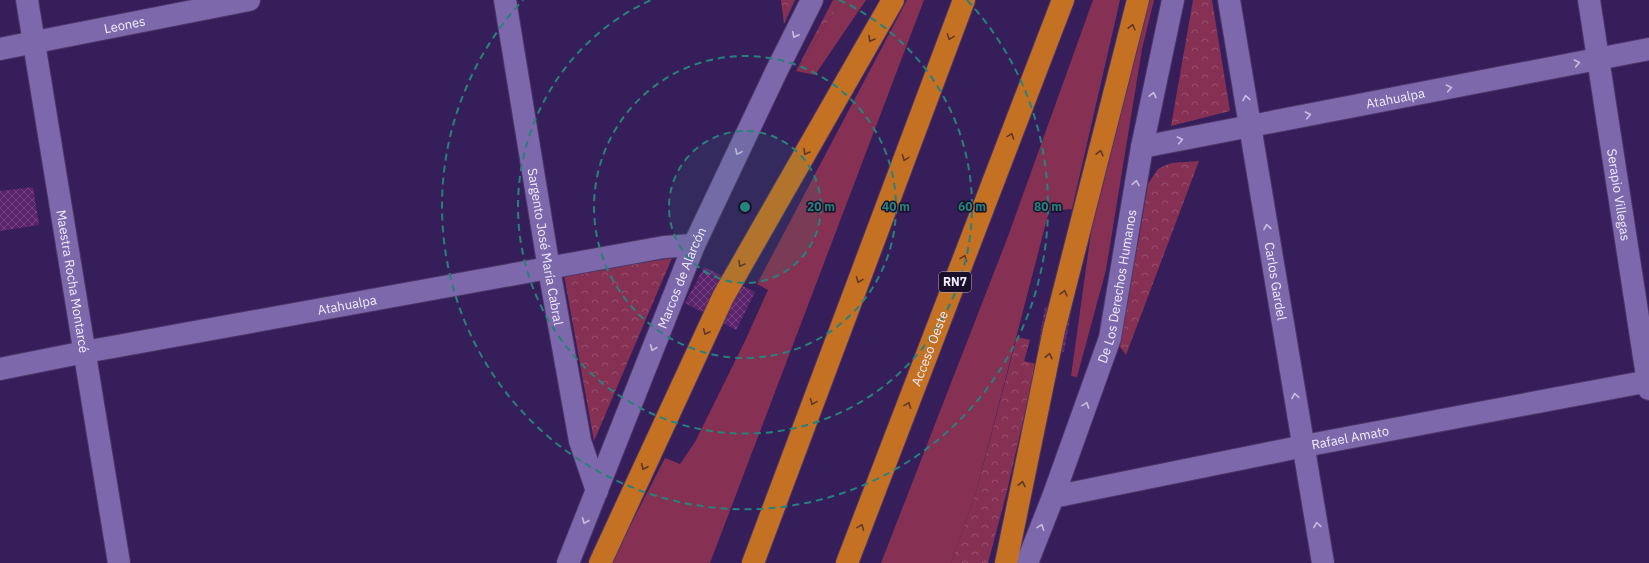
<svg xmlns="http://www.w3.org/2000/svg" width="1649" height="563" font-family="'IBM Plex Sans',sans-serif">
<defs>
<pattern id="park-crowns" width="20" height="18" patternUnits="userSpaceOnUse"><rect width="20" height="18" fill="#863153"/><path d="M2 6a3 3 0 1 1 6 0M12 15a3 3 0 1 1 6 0" fill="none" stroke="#984f6d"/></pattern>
<pattern id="building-cross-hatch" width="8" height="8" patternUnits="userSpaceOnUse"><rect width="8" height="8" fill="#5c236d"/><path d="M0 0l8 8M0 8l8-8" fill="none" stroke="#744383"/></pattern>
</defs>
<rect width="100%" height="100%" fill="#361e5b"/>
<g fill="#863153">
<path d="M842,0h24l-51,75 -19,-4z"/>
<path d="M907,0h17l-214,563h-99l54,-105 15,6 15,-22 50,-101 23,-51 -11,-6z"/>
<path d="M1093,0h27l-48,209 -23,2 -74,285 -24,67h-70l126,-324z"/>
<path d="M1142,0h12l-12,49 -36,221 -29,107 -6,-1 22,-158z"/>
</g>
<g fill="url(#park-crowns)">
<path d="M781,0h14l-11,24z"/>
<path d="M833,0h9l-46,71z"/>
<path d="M1193,0h19l18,111 -59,15z"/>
<path d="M1199,161l-73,194 -10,-14 22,-97 10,-60 10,-15 8,-4 6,-2z"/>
<path d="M672,258l-78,183 -30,-166z"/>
<path d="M1017,337l13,3 -6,21 12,3 -29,127 -19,72h-37l24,-67z"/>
</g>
<g fill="url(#building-cross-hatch)">
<path d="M33,187l6,38 -39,6v-40z"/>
<path d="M704,267l51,25 -19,38 -51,-27z"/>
<path d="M1045,307l26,5 -7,40 -26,-5z"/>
</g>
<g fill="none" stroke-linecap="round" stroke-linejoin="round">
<defs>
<g id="minor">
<path id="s1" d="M27,0l92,563"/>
<path id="s2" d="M505,0l44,269 31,172 17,50"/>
<path id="s3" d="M1229,0l94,563"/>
<path id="s4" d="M1589,0l60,389"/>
<path id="s5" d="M0,49l249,-49"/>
<path id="s6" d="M1142,147l507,-98"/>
<path id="s7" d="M0,369l85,-17 579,-105 30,-2"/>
<path id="s8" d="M1053,497l251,-51 345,-65"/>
<path id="s9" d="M1027,563l26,-66 57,-159 32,-191 31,-147"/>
</g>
<g id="tertiary">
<path id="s10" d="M568,563l126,-318 82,-173 36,-72"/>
</g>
<g id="motorway">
<path d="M600,563l123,-266 170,-297"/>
<path d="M753,563l211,-563"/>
<path id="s11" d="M847,563l216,-563"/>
<path d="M1006,563l48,-233 84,-330"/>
</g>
</defs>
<use href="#minor" stroke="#4c3668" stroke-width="24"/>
<use href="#tertiary" stroke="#4c3668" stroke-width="24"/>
<use href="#motorway" stroke="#4c3668" stroke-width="24"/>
<use href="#minor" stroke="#7e68ac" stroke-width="22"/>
<use href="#tertiary" stroke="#7e68ac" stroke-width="22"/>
<use href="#motorway" stroke="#c57123" stroke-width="22"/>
</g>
<defs><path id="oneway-chevron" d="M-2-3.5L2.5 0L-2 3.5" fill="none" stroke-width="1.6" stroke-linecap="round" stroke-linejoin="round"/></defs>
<g stroke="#5e3728">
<use href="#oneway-chevron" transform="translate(1132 27) rotate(-76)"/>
<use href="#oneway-chevron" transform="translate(950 37) rotate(111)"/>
<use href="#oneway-chevron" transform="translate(871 39) rotate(120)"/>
<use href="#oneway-chevron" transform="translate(1011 136) rotate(-69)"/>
<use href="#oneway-chevron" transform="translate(806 152) rotate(120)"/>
<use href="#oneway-chevron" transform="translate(1100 153) rotate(-76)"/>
<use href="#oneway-chevron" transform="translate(905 158) rotate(111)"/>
<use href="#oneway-chevron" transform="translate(964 258) rotate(-69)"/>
<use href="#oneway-chevron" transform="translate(741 264) rotate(120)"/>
<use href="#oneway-chevron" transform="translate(859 280) rotate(111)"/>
<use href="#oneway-chevron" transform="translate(1064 293) rotate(-76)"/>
<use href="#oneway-chevron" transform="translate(706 332) rotate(115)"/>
<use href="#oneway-chevron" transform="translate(1049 356) rotate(-78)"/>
<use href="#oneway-chevron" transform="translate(813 402) rotate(111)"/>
<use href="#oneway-chevron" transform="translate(908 405) rotate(-69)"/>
<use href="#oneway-chevron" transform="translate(644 467) rotate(115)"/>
<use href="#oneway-chevron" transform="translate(1022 484) rotate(-78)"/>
<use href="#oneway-chevron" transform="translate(861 527) rotate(-69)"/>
</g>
<g stroke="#c9bee0">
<use href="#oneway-chevron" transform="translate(795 35) rotate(117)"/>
<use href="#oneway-chevron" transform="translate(1577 63) rotate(-11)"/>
<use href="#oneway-chevron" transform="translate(1449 88) rotate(-11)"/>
<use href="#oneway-chevron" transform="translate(1153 95) rotate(-78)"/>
<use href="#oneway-chevron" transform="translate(1246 98) rotate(-100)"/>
<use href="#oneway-chevron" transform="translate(1308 115) rotate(-11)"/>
<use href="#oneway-chevron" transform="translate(1180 140) rotate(-11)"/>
<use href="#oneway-chevron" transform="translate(738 152) rotate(115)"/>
<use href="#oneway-chevron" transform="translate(1136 183) rotate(-80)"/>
<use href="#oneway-chevron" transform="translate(1267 227) rotate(-99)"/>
<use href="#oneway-chevron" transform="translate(653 348) rotate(112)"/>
<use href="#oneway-chevron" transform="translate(1295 396) rotate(-99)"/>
<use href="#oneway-chevron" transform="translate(1086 405) rotate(-70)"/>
<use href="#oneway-chevron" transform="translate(585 521) rotate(112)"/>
<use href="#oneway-chevron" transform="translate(1317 525) rotate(-99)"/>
<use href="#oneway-chevron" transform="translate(1041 527) rotate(-69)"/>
</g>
<circle cx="745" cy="207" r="76" fill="#26827c" fill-opacity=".12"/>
<g fill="none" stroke="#26827c" stroke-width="2" stroke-dasharray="7 5">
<circle cx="745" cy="207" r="76"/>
<circle cx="745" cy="207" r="151"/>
<path d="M839 0A227 227 0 1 1 651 0"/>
<path d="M967 0A303 303 0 1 1 523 0"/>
</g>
<g text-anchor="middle" stroke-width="3" stroke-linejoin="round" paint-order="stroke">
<rect fill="#1a102b" stroke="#b0abbd" stroke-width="1" x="939" y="272" width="32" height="20" rx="3"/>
<g font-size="12" font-weight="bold" fill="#f1edfc">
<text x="955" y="286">RN7</text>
</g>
<g font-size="13" fill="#f1edfc" stroke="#1a102b">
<text dy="5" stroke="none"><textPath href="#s5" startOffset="127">Leones</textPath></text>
<text dy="5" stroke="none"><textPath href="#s6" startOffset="258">Atahualpa</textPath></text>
<text dy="5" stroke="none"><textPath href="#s4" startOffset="197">Serapio Villegas</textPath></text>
<text dy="5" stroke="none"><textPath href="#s2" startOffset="250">Sargento José María Cabral</textPath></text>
<text dy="5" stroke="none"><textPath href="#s10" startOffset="307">Marcos de Alarcón</textPath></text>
<text dy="5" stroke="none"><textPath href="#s1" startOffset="285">Maestra Rocha Montarcé</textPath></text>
<text dy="5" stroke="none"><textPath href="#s3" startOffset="285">Carlos Gardel</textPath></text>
<text dy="5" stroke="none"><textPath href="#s9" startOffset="292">De Los Derechos Humanos</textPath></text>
<text dy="5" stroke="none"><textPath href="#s7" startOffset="353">Atahualpa</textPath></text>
<text dy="5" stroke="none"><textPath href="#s11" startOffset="230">Acceso Oeste</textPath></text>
<text dy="5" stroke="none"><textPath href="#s8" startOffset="303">Rafael Amato</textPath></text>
</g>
</g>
<circle cx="745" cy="207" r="6" fill="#26827c" stroke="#1a102b" stroke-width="2"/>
<g font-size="12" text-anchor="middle" font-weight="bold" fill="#26827c" stroke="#1a102b" stroke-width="3" stroke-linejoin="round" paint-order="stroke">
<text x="821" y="211">20 m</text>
<text x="896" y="211">40 m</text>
<text x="972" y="211">60 m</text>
<text x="1048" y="211">80 m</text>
</g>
</svg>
